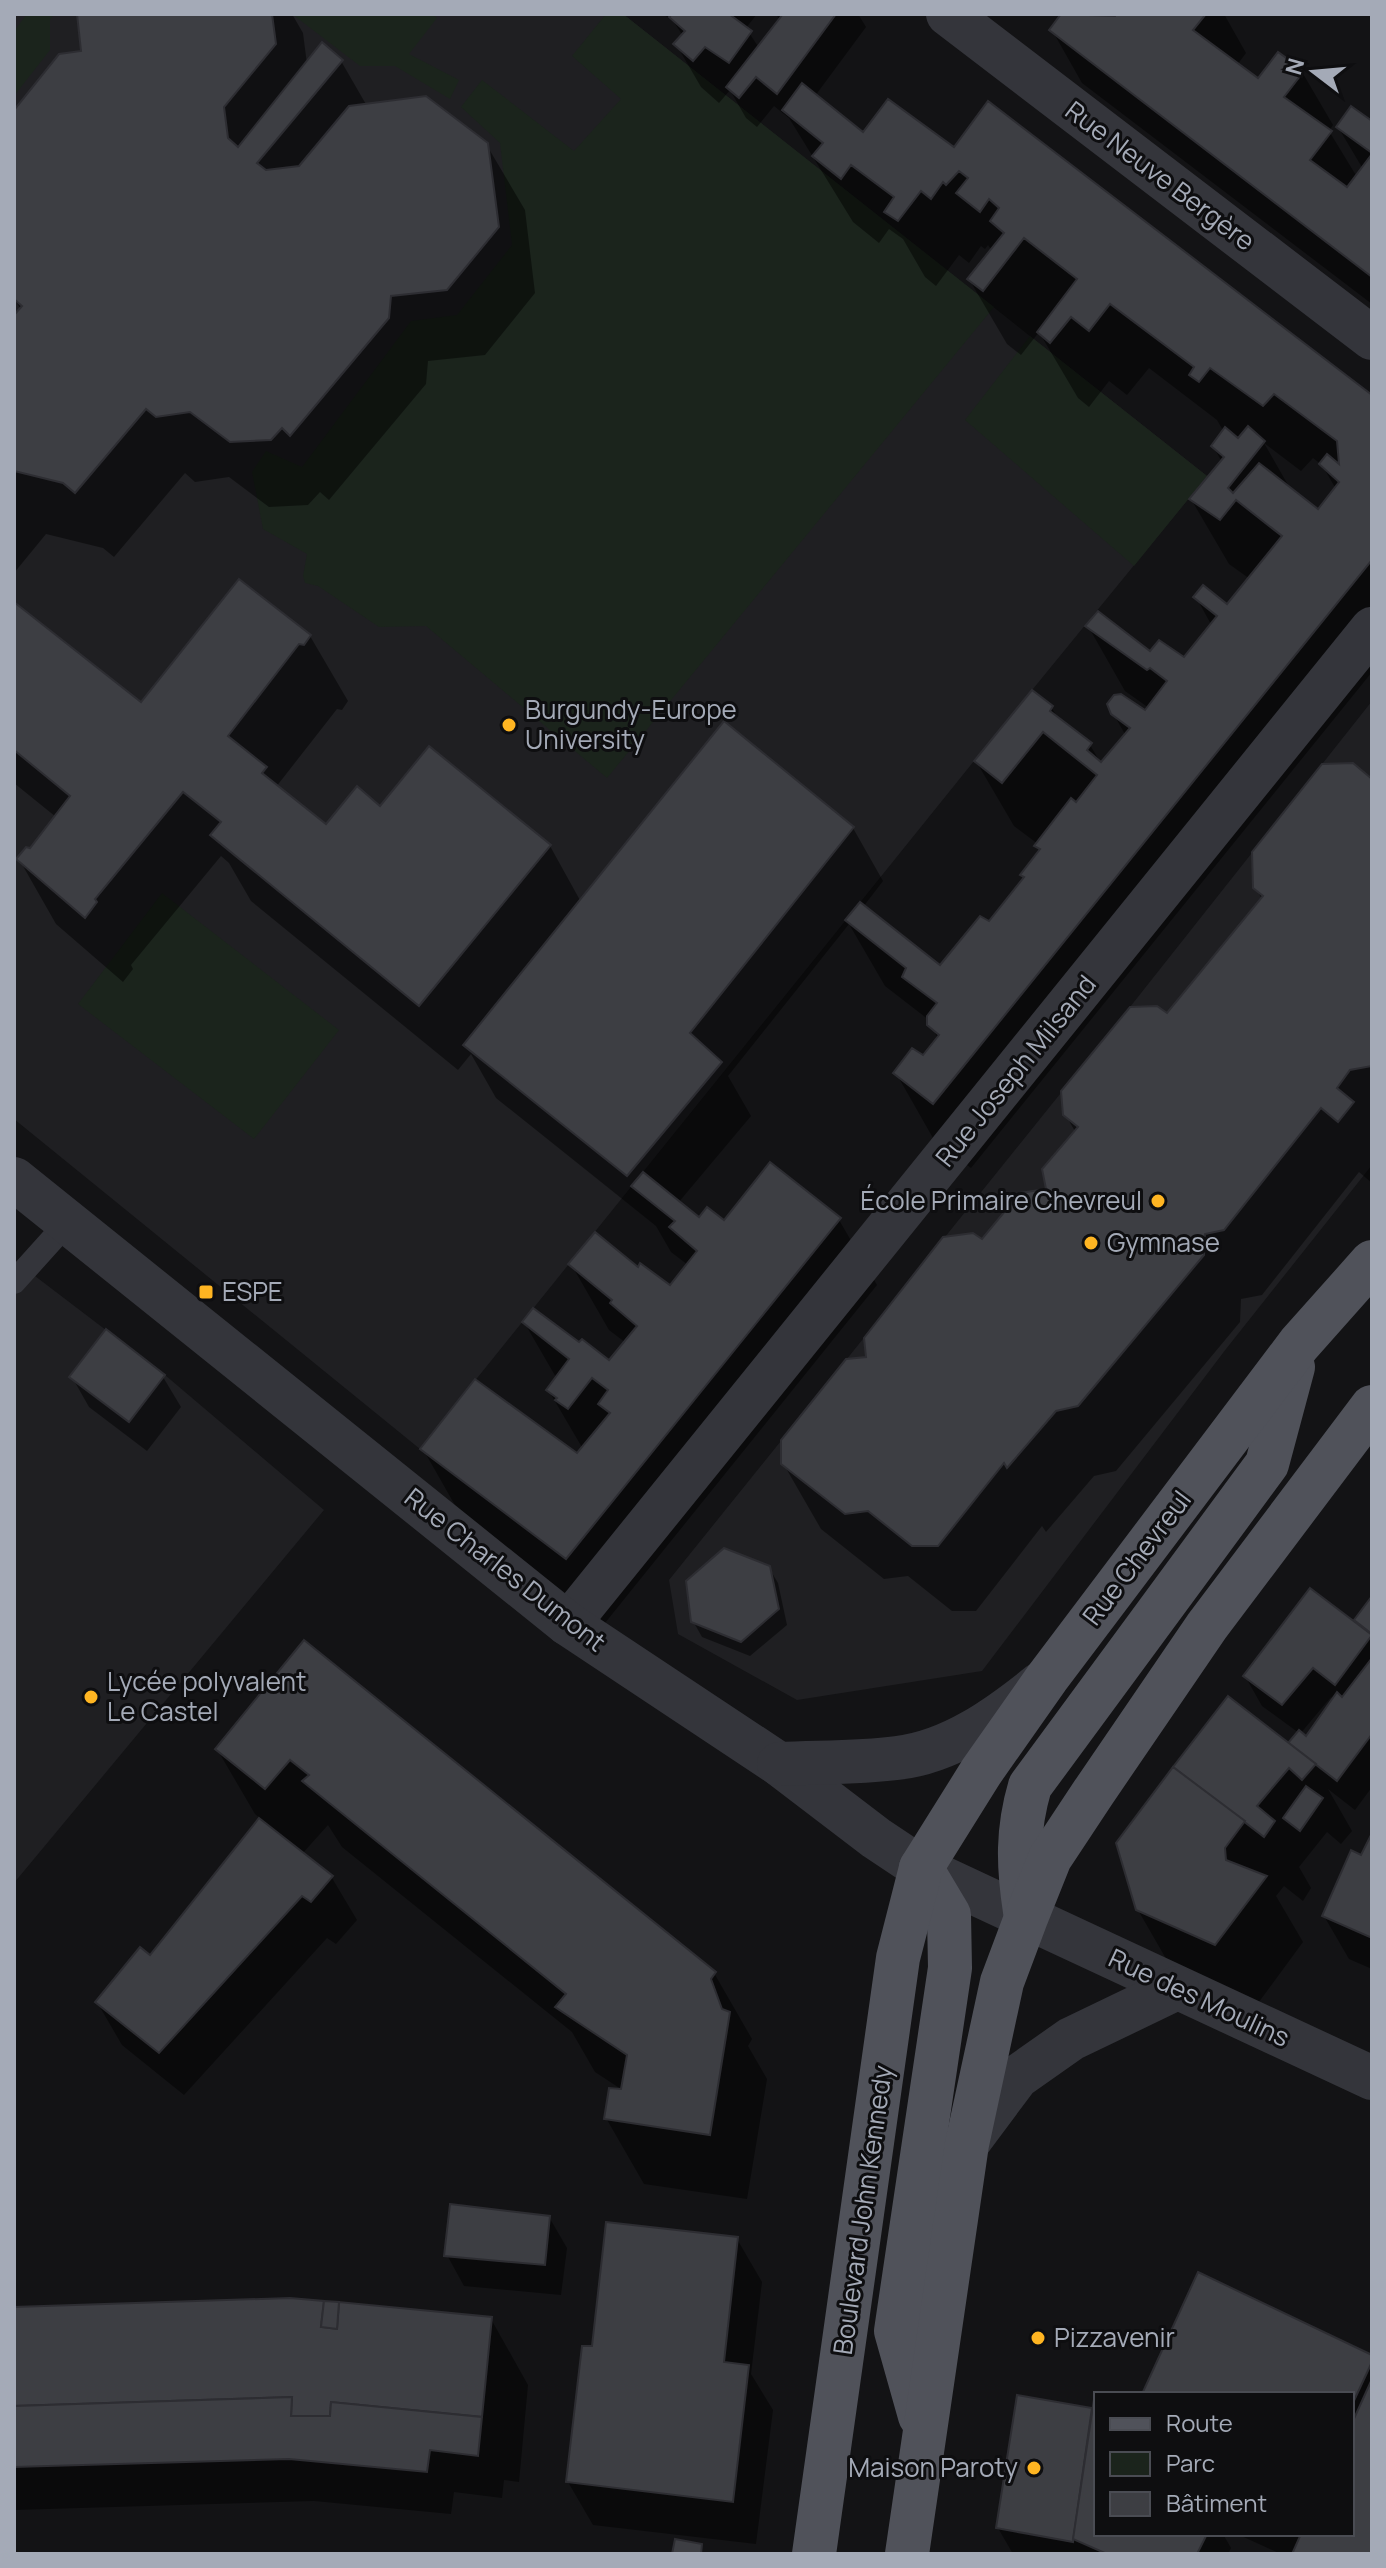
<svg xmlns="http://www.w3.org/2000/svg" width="1386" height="2568" font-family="Manrope,sans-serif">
<rect width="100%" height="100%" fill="#131315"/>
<g fill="#1f1f22">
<path d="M14,14h609l584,462 -233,285 -554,688 -406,-330z"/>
<path d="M1372,701v464l-146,184 -244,322 -185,29 -119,-66 -9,-54 461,-573z"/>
<path d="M14,1260l151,115 159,135 -310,373z"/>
</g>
<g fill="#1b241c">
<path d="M27,14h27l-4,6v30l-36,46v-65z"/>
<path d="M292,14h140l5,4 -28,36 50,26 -9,19 -55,-33h-35z"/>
<path d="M606,14h17l371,293 -387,471 -181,-152 -47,1 -61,-41 -13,-3 -2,-7 4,-22 -44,-25 -11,-57 14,-21 36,16 109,-146 46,-6 55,-70 -12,-102 -39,-36 21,-27 92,71 47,-52 -49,-43z"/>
<path d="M1030,336l177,140 -73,90 -169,-146z"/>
<path d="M162,893l177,137 -85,109 -176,-135z"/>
</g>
<g fill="#0007" fill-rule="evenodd">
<path d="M79,14h213l11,19 4,31 34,-3 26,45 119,38 39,66 10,83 -50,62 -57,6 -2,23 -97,116 -9,-8 -12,13 -39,2 -40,-30 -34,5 -10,-9 -71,84 -11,-9 -57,-14 -32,39v-255l7,-8 -7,-12v-185l69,-61z"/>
<path d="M663,14h94l-11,14 13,20 21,-27 -4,-7h82l8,13 -51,69 48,39 91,15 418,248v274l-401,496 -38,-30 -37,-65 28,-15 14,-19 -9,-19 -44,-34 -36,-62 -121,152 23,40 -73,87 21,17 25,3 115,-3 38,65 -272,338 -145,-109 -37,-65 155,7 5,-7 -34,-58 8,-12 -33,-57 55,23 31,18 16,-20 -17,-13 -38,-66 68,6 31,18 18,-23 -17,-13 -15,-26 -160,-128 -25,-44 -13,16 -207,-169 -22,-38 -8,-7 -90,109 2,4 -10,13 -67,-58 -37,-65 12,-9 25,-33 -42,-34v-178l128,100 168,-69 38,65 -6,9 -5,-1 -61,78 51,40 54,-19 169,38 31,56 272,-74 30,53 -20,26 78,61 48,-44 36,-45 -2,-4 17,-23 -2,-8 -24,-18 -38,-65 75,-54 8,13 31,25 12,20 24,-29 -13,-23h32l4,-5 -24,-17 -37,-65 62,28 34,6 28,-34 -16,-29 31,10 23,-28 -21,-15 -38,-65 31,-37 -9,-16 11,-14 -7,-12 -68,-52 -22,27 -18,-14 -20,26 -11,-9 -39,-66 -18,23 -14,-11 -38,-65 23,-28 -4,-6 -3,4 -4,-3 -12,17 -10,-8 -23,31 -11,-9 -22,-38 -14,-10 -10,14 -26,-21 -64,-104 -15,-12 -17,21 -11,-9 -16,-28 -11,13 -18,-16 -25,-43 7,-8 -9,-14zM1264,443l37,28 12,-13 9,7 14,24 -18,23 -26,-20z"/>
<path d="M1063,14h46l6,5 4,-5h105l22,39 -9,12 21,15 44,-8 31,53 -4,6 28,46 6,-8 -25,-42 34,-3v180l-290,-221 -30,-53z"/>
<path d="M1372,782v401l-13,-11 -97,123 -21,4 -1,23 -124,149 -22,5 -48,56 -4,-6 -66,85h-24l-44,-35 -24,3 -63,-50 -38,-66 85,-104 114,-117 67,-52 27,-57 -11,-19 103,-99 94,-116 -7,-12z"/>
<path d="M72,1377h91l18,30 -34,44 -58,-44z"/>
<path d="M769,1568l9,15 9,42 -37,31 -48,-19 -9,-16z"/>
<path d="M1372,1599v188l-17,23 -27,-21 24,42 -11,13 -14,-12 -28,35 12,21 -8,13 -19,-15 -8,10 27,46 -50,68 -77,-34 -38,-66 161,-177 -37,-27 -17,-30 109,-53zM1331,1697l4,3 -29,38 -6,-4z"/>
<path d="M304,1643l410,330 38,66 -4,7 19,33 -20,120 -103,-15 -38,-66 18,-27 -29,-19 -23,-40 -230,-185 -14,-22 -26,29 30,24 25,42 -21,24 -9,-6 -143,157 -62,-50 -25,-43 54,-44 110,-139 -6,-5 -38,-65z"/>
<path d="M1372,1838v131l-23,-10 -25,-43 38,-59z"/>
<path d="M549,2217l18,31 -6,47 -97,-9 -17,-31z"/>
<path d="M737,2239l25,43 -11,92 22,36 -17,134 -163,-19 -25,-43 26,-134z"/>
<path d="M14,2310l477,9 37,66 -9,97 -15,-2 -2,18 -48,-6 -3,22 -137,-13 -300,9z"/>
<path d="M1372,2357v197h-91l-44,-20h115v-140h-208z"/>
<path d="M1018,2397l76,13 2,-8v132h127l8,14 -3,6h-215l-15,-26z"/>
</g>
<g fill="#3d3e43" stroke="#2d2d32" stroke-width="2">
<path d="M77,14h195l4,30 -52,63 4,31 10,9 84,-105 21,18 -86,103 9,7 33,-4 50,-60 77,-10 62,47 11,84 -52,63 -56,6 -2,22 -99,118 -8,-8 -11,12 -41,2 -40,-30 -34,5 -10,-8 -71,84 -12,-10 -49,-12v-156l8,-9 -8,-7v-189l45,-56 22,-3z"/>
<path d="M672,14h57l23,17 -23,32 -24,-16 -12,14 -20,-17 12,-13 -16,-14z"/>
<path d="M783,14h53l-59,80 -21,-17 -17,21 -13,-11z"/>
<path d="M1061,14l54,2 1,-2h90l-13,16 65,48 20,-26 26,19 -20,26 48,34 -22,29 37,27 25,-33v123l-323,-247z"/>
<path d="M802,83l61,49 25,-33 66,48 34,-46 384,294v165l-439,544 -40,-31 19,-25 11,7 16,-20 -12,-10v-9l10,-13 -35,-26 4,-9 -61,-48 15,-18 80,63 40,-49 9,5 35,-44 -4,-2 20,-26 -6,-3 37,-48 5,4 21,-27 -54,-43 -41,51 -28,-22 58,-71 21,16 -3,5 42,32 -5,7 14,12 29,-34 -19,-14 -4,-10 7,-9 7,-1 24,16 22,-29 -17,-13 -3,2 -62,-44 13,-15 52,40 9,-11 25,17 33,-41 -24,-19 10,-12 24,19 55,-68 -46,-36 -16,20 -31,-21 35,-42 -13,-11 14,-19 13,11 10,-12 17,15 -37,47 5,5 26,-30 59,46 21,-27 -20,-18 8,-10 12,10 -2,-23 -63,-47 -11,12 -53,-38 -11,14 -10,-7 5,-8 -84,-63 -21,27 -18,-14 -21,26 -13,-11 40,-53 -53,-41 -41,53 -16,-12 37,-46 -14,-12 9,-13 -10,-9 -9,13 -24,-19 12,-15 -9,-7 -13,14 -3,-3 -12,17 -10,-8 -23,30 -14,-9 10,-15 -43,-32 -10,14 -29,-23 11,-13 -41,-33z"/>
<path d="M1351,106l21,15v32l-36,-26z"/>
<path d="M239,579l72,56 -7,10 -5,-1 -71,92 39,31 -5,6 64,51 31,-38 23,20 49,-60 122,99 -132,161 -209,-171 11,-13 -38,-30 -88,107 2,3 -12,16 -69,-59 10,-12 4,1 40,-52 -56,-46v-148l127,100z"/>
<path d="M724,721l130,106 -164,206 32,29 -95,114 -164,-131z"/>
<path d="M1353,763l19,16v287l-22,4 -13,18 17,14 -16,20 -17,-14 -97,122 -19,4 -1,21 -126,151 -22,5 -49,57 -3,-5 -66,83h-26l-44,-35 -23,3 -64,-50v-24l65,-81 20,-2 -2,-19 79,-101 30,-4 9,6 38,-46 26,-4 -4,-20 36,-42 -15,-12 -2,-24 69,-84 27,-1 10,7 96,-117 -10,-8 -1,-36 70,-88z"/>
<path d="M770,1162l71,56 -275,341 -146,-110 55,-70 102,74 33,-40 -12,-9 10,-14 -16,-12 -24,31 -13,-9 2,-2 -11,-8 23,-31 -47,-37 11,-14 46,34 3,-3 27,21 28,-34 -27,-23 2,-3 -44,-36 27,-32 43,35 2,-4 30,22 27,-34 -28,-24 6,-6 -44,-35 12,-14 56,45 8,-10 17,13z"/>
<path d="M106,1329l59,46 -36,47 -60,-45z"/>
<path d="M724,1548l46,18 9,43 -38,33 -50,-20 -5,-41z"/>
<path d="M1310,1588l62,47 -37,50 -22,-17 -31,37 -39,-29z"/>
<path d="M1372,1596v38l-18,-14z"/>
<path d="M304,1640l412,332 -5,7 11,30 8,3 -20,123 -106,-16 5,-31 12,1 6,-34 -72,-48 11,-13 -264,-213 7,-6 -19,-15 -25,29 -50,-40z"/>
<path d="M1372,1658v76l-35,47 -49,-38 11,-13 7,6 31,-44 5,5z"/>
<path d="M1228,1696l88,68 -14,16 -13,-12 -32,38 18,15 -11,16 -91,-70z"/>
<path d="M1173,1767l72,54 -20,27 1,12 41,16 -52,69 -79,-35 -20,-67z"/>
<path d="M1306,1786l17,12 -23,33 -17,-13z"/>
<path d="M259,1818l74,58 -22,26 -9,-6 -143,157 -64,-51 45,-55 10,8z"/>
<path d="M1372,1833v105l-50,-22 29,-66 10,5z"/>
<path d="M450,2204l100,12 -5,49 -101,-9z"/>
<path d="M606,2222l132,15 -14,125 25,3 -16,137 -167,-20 16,-136h10z"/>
<path d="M1198,2272l174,83v7l-20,43v-11h-210z"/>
<path d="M290,2298l34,3 -3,26 16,2 2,-27 153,15 -10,100 -151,-15 -1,14h-39l1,-19 -278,9v-99z"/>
<path d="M324,2301l15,1 -2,27 -16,-2z"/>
<path d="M1372,2379v175h-80l9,-20h51v-111z"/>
<path d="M1017,2395l75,13 -19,134 -77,-14z"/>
<path d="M292,2397l-1,19h39l1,-14 151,15 -4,39 -48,-6 -3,22 -138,-13 -275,8v-61z"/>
<path d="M1094,2399l2,1v134h111l-10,20h-90l-34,-15z"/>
<path d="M675,2539l27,5 -1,10h-29z"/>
</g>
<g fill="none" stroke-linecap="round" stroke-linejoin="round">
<path stroke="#34353b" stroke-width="24" d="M14,1282l54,-60"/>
<g stroke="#34353b" stroke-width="44">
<path d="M948,14l424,324"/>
<path d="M568,1624l804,-995"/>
</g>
<g stroke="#34353b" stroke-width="44">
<path d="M14,1179l554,445 211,140 97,74 45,30 451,210"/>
<path d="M779,1764c39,-2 79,-1 118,-6 54,-6 102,-41 143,-74"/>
<path d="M967,2144l50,-67 54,-38 106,-51"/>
</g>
<g stroke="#50525a" stroke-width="44">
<path d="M1025,1911c-7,-45 -8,-81 5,-125l237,-322 26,-97"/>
<path d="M920,2416l-24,-85 54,-363 -1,-53 -28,-47"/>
<path d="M814,2554l84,-596 23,-90 60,-96 66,-94 252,-334 73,-82"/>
<path d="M907,2554l60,-410 35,-162 24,-64 24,-60 43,-65 114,-167 165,-219"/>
</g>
</g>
<g fill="#ffb522" stroke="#0e0e10" stroke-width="3">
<circle cx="509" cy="725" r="8"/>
<circle cx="1158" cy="1201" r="8"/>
<circle cx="1091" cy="1243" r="8"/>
<rect x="198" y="1284" width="16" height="16" rx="4"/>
<circle cx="91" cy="1697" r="8"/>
<circle cx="1038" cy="2338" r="8"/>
<circle cx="1034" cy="2468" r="8"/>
</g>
<g text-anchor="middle" stroke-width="6" stroke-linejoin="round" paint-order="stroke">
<g font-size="26" fill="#a4aab7" stroke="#0e0e10">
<text transform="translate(1160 176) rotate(37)" y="9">Rue Neuve Bergère</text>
<text transform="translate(1016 1071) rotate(-51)" y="9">Rue Joseph Milsand</text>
<text transform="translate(1137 1558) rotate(-53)" y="9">Rue Chevreul</text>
<text transform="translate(505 1570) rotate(38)" y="9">Rue Charles Dumont</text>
<text transform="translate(1199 1998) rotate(25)" y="9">Rue des Moulins</text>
<text transform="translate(863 2210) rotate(-82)" y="9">Boulevard John Kennedy</text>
</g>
<g font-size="26" fill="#a4aab7" stroke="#0e0e10" text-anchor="start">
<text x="525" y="719">Burgundy-Europe<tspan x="525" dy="30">University</tspan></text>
<text x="1142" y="1210" text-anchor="end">École Primaire Chevreul</text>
<text x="1107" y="1252">Gymnase</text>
<text x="222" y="1301">ESPE</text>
<text x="107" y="1691">Lycée polyvalent<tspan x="107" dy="30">Le Castel</tspan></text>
<text x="1054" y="2347">Pizzavenir</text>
<text x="1018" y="2477" text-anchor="end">Maison Paroty</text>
</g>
</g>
<rect width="1386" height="2568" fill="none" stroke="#a4aab7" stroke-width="32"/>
<rect x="1094" y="2392" width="260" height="144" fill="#0e0e10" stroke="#4a4c53" stroke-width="2"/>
<rect x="1110" y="2418" width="40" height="12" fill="#50525a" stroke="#4a4c53" stroke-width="2"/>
<text x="1166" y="2432" font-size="24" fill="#a4aab7">Route</text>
<rect x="1110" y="2452" width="40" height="24" fill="#1b241c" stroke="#4a4c53" stroke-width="2"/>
<text x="1166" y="2472" font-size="24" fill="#a4aab7">Parc</text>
<rect x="1110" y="2492" width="40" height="24" fill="#3d3e43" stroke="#4a4c53" stroke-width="2"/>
<text x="1166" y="2512" font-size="24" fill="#a4aab7">Bâtiment</text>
<g transform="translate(1314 72) rotate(286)" stroke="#0e0e10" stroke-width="6" paint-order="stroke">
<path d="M0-6L14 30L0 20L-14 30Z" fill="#a4aab7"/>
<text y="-12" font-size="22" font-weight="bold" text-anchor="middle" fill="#a4aab7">N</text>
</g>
</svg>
